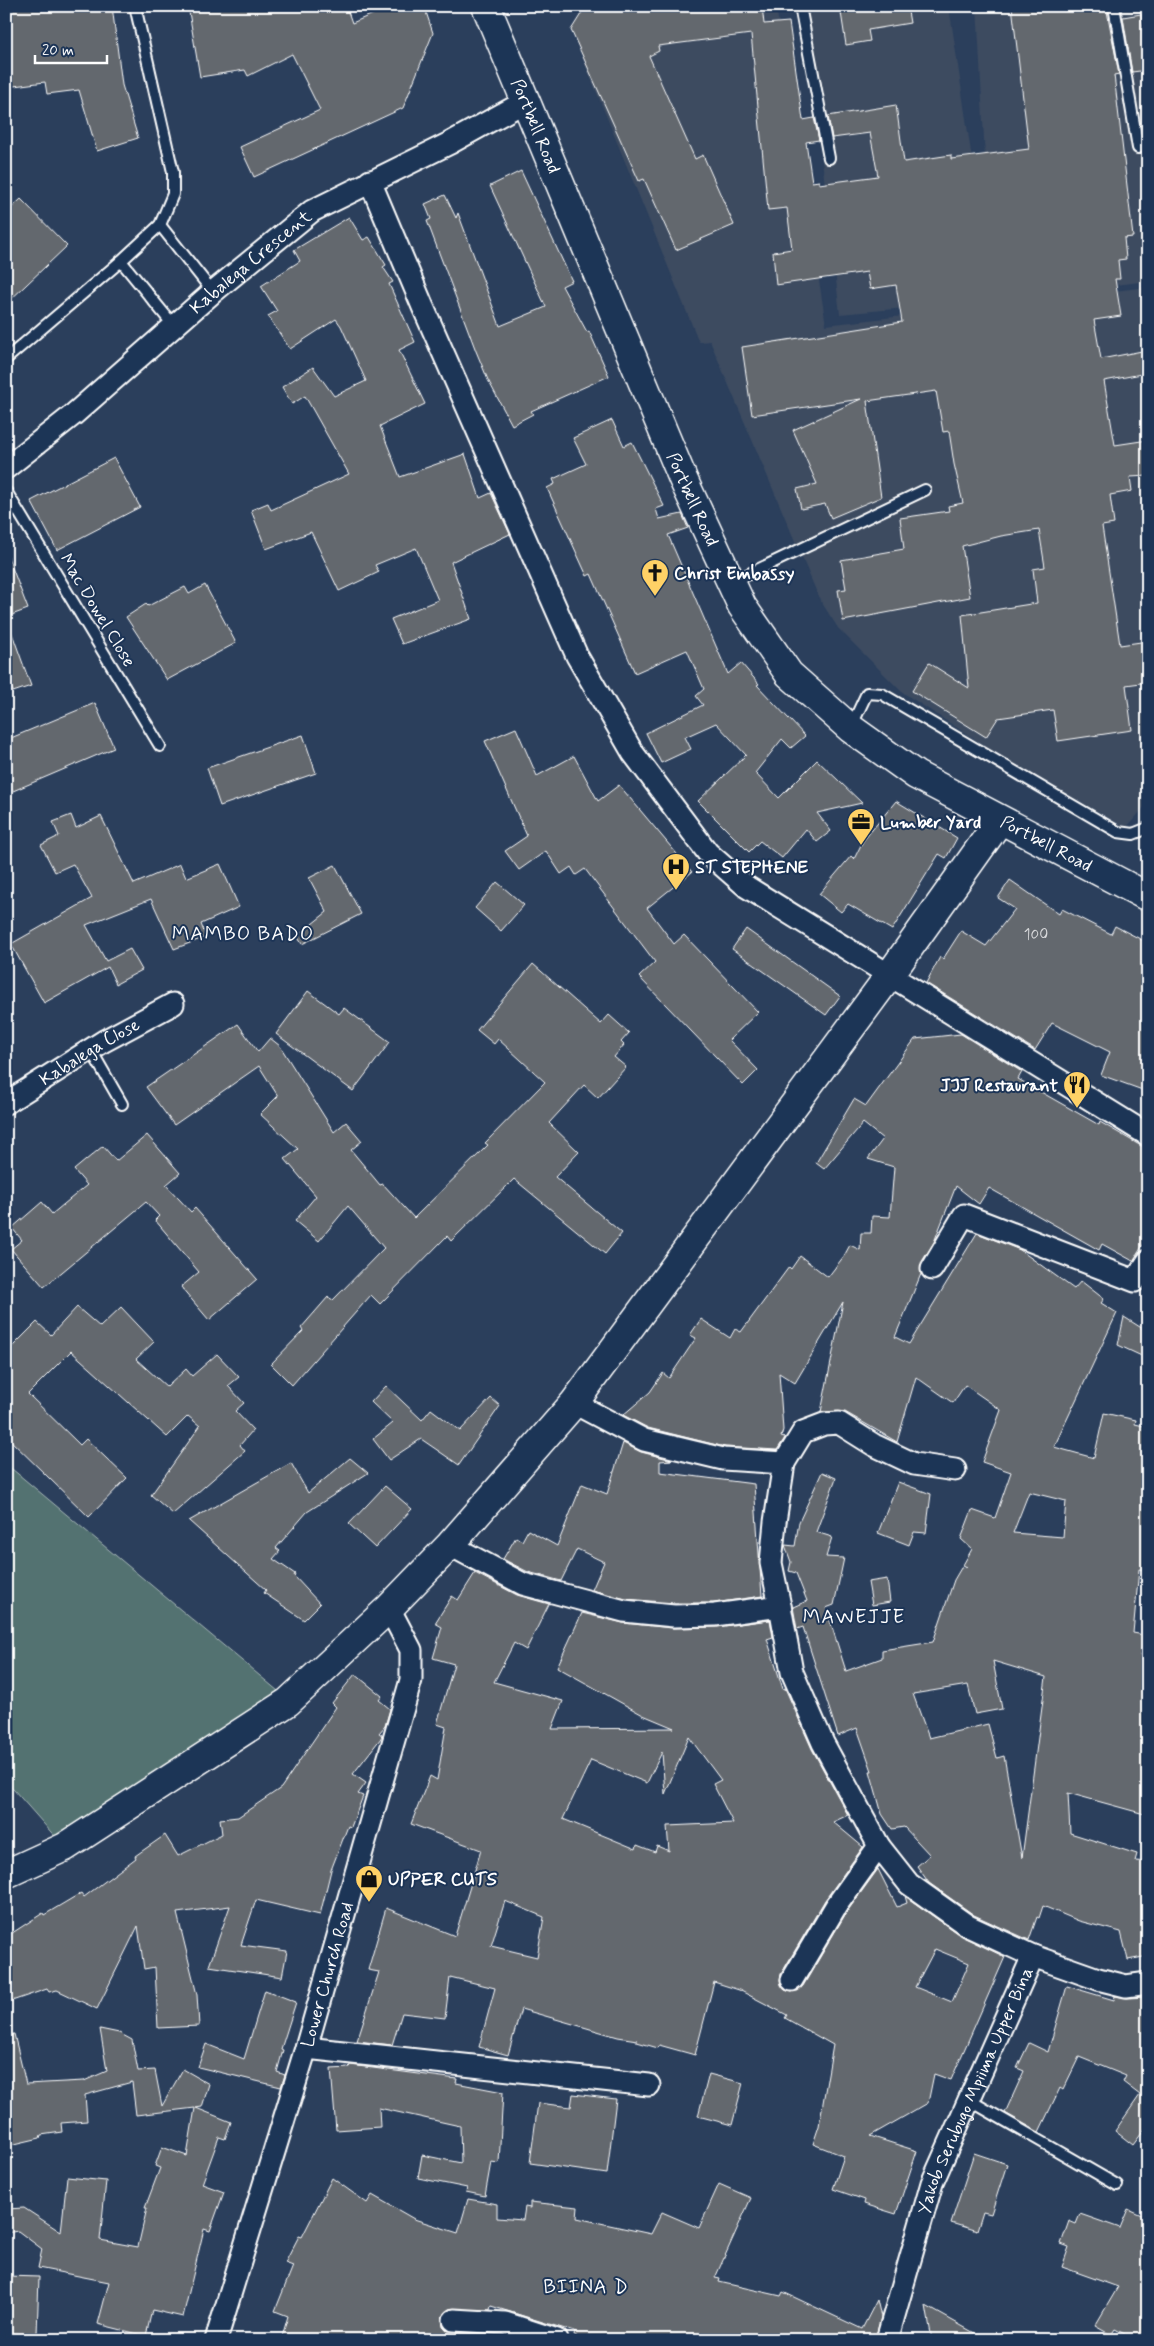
<svg xmlns="http://www.w3.org/2000/svg" width="1154" height="2346" font-family="Mynerve,sans-serif">
<rect width="100%" height="100%" fill="#2b3f5c"/>
<filter id="ink" filterUnits="userSpaceOnUse"><feTurbulence type="fractalNoise" baseFrequency=".02" numOctaves="2"/><feDisplacementMap in="SourceGraphic" scale="10" xChannelSelector="R" yChannelSelector="G"/><feConvolveMatrix kernelMatrix="1 2 1 2 8 2 1 2 1" color-interpolation-filters="sRGB"/></filter>
<g filter="url(#ink)">
<g fill="#3c4b61">
<path d="M586,6h190l50,319 322,-38v516l-22,25 -138,-80 -86,-56 -64,-64 -18,-28 -110,-259 -11,1 -128,-312z"/>
<path d="M804,6h145l43,286 -15,-286h171v275l-155,19 -153,14z"/>
</g>
<path fill="#527271" stroke="#a8b8b8" d="M6,1464l272,227 -220,149 -52,-59z"/>
<g fill="#63686e" stroke="#fff" fill-rule="evenodd">
<path d="M6,6h106l10,79 16,53 -41,13 -18,-61 -32,4 -2,-12 -39,5z"/>
<path d="M188,6h158l6,17 40,-17h32l9,27 -30,75 -149,69 -14,-30 80,-37 -28,-56 -44,22 -3,-6 -45,7z"/>
<path d="M586,6h176l2,18 25,-2 14,98 11,-2 5,22 -13,2 6,40 7,-1v3l59,-8 -8,-43 -38,5 -4,-22 68,-11 8,57 47,-7v4l78,-10 -17,-143h94l13,68 -5,1 19,162 -9,1 2,21 -8,1 2,19h-5l6,37 -27,4 7,39 41,-8 5,22 -43,8 11,64 33,-5v36l-18,1 2,14 -22,4 4,29 -12,2 18,119 28,-4v41l-22,3 6,45 -74,11 -5,-31 -55,8 -12,19 -74,-46 17,-28 40,25 -7,-73 75,-12 -4,-34 12,-2 -6,-37 -38,6 -39,10 8,51 -127,24 -5,-31 8,-1 -5,-29 63,-11 -4,-31 49,-7 -1,-5 15,-3 -9,-39 -5,-33 -6,1 -7,-41 -69,10 14,96 -50,21 -6,-14 -24,5 -4,-20 20,-5 -24,-54 68,-31 -109,16 -10,-68 160,-25 -6,-37 -26,4 -3,-17 -91,13 -3,-33 19,-3 -5,-41 -19,2 -17,-176 -93,12 1,5 -10,5 46,103 8,-4 31,70 -58,25 -32,-71 -5,2 -68,-151z"/>
<path d="M840,6h67l3,17 -42,7 2,11 -24,4z"/>
<path d="M1141,14l7,56 -16,2 -9,-55z"/>
<path d="M521,171l51,110 -10,5 25,46 2,-1 20,45 -78,35 2,3 -21,11 -24,-45 -12,-29 -49,-130 4,-2 -6,-15 20,-9 11,23 2,-5 42,113 46,-19 -56,-121z"/>
<path d="M21,199l46,47 -61,58v-91z"/>
<path d="M349,217l14,23 6,-3 17,28 -3,2 10,15 -4,2 26,58 -16,8 26,54 -45,22 20,51 65,-23 15,44 11,-5 19,41 -59,28 20,57 -69,25 -11,-25 47,-19 -22,-52 -41,17 4,7 -40,19 -28,-59 -45,17 -15,-39 17,-7 3,7 78,-36 -44,-78 -13,8 -10,-17 31,-20 21,29 32,-15 -25,-55 -5,-7 -46,30 -22,-33 9,-5 -16,-25 39,-25 -6,-11z"/>
<path d="M612,420l12,26 8,-4 32,64 -8,3 3,10 23,-5 6,14 -20,7 60,139 13,-11 18,21 -2,1 48,51 -14,12 -9,-9 -27,34 24,25 38,-38 45,43 -45,10 14,18 -14,11 -11,-13 -24,29 -22,-17 -11,11 -51,-51 48,-46 -30,-32 -31,14 6,12 -30,14 -15,-30 57,-28 -7,-9 8,-7 -17,-39 -52,23 -44,-99 -4,2 -40,-88 8,-4 -2,-5 33,-15 -13,-26z"/>
<path d="M114,458l26,49 -83,43 -26,-49z"/>
<path d="M8,557l20,52 -22,8v-59z"/>
<path d="M205,585l31,58 -69,37 -41,-63 20,-13 2,2 37,-19 4,7z"/>
<path d="M9,625l22,61 -18,6 -7,-19v-47z"/>
<path d="M95,703l19,45 -101,43 -7,-14v-37z"/>
<path d="M516,728l21,48 37,-20 24,45 21,-16 73,87 -45,36 27,36 10,-9 74,77 -29,28 29,30 -15,15 -104,-108 16,-15 -70,-93 -9,6 -5,-8 -10,7 -15,-23 -27,19 -14,-19 22,-15 -42,-95z"/>
<path d="M303,735l13,38 -96,33 -13,-38z"/>
<path d="M896,801l61,37 -11,20 -7,-4 -47,76 -44,-26 -7,8 -22,-18 32,-38 3,3 9,-18z"/>
<path d="M71,815l5,13 25,-12 33,68 46,-20 6,14 34,-14 19,43 -38,17 5,13 -32,12 -23,-50 -65,26 20,36 24,-12 12,21 -26,14 -8,-17 -64,36 -33,-59 81,-46 -19,-34 -18,8 -14,-27 18,-9 -6,-14z"/>
<path d="M335,865l26,49 -59,30 -5,-8 30,-24 -18,-34z"/>
<path d="M1010,880l49,34 3,-5 49,25 4,-8 33,17v149l-47,-17 9,-23 -58,-29 -17,27 -109,-67 14,-26 3,2 18,-28 25,15 29,-37 -17,-11z"/>
<path d="M497,882l27,23 -23,26 -26,-23z"/>
<path d="M746,929l94,67 -14,19 -94,-66z"/>
<path d="M533,964l68,60 8,-9 20,18 -8,9 3,3 -10,12 12,10 -28,31 -14,-13 -35,38 30,29 -24,25 67,56 -17,21 -91,-75 -63,62 -4,-5 -67,68 -9,-9 -79,90 -21,-21 32,-33 -2,-3 27,-31 5,3 51,-52 -36,-42 -29,35 -24,-20 21,-25 -31,-37 13,-10 -38,-35 18,-18 -19,-30 -85,59 -28,-38 92,-63 20,28 12,-14 10,8 54,86 12,-10 16,19 -11,9 29,35 3,-1 31,34 74,-73 -3,-2 60,-61 -47,-43 -4,5 -17,-14z"/>
<path d="M308,991l31,23 5,-6 46,34 -37,49 -77,-57z"/>
<path d="M961,1034l61,38 -4,7 81,46 1,-3 48,28v87l-15,24 -31,-17 -3,6 -110,-62 -10,16 -23,-18 -22,56 -13,21v11l-26,63 14,7 68,-111 43,17 54,39 7,-8 23,18 -3,4 16,10 -63,134 40,11 10,-45 32,7 -1,4 13,3v144l-9,-2 -6,64 11,2 -4,21 8,1v158l-80,-22 2,40 67,21 -2,7 13,1v94l-20,4 -7,-28 -42,-11 -36,-15 -4,12 -2,-1 -8,23 -55,-25 -45,-32 -12,-17 13,-11 -26,-28 -12,2 -10,-15 -12,-43h2l-15,-43 -19,8 -35,-109 -6,2 -4,-22 14,-6 -11,-28 -7,-2 2,-9 -6,-17 10,1 4,-24 23,-50 14,6 -20,54 16,5 -6,20 18,1 -10,47 -8,3 20,63 36,-13v-8l51,-8 21,-62 7,-12 6,-1 -4,-2 9,-16 -11,-10 11,-29 23,8 16,-46 -29,-10 19,-52 -36,-25 -12,18 -37,-26 -19,65 -52,-30h-24l22,-110 -48,81 -16,-10 4,57 -2,7 4,1 -8,12 -52,-3 -77,-19 -25,-13 27,-23 13,-19 6,5 27,-40 -6,-3 11,-16 29,19 5,-9 6,3 48,-65 2,2 9,-13 28,21 16,-21 6,-11 10,5 1,-17h10l1,-17 18,1 4,-50 -26,-8 15,-20 -20,-16 -39,46 -8,-6 38,-64 12,7 49,-67zM1029,1492l37,9 -3,36 -50,-4zM993,1661l53,16 -24,181 -18,-102 -7,2 -9,-34 -59,14 -16,-44 55,-9 7,29 27,-5z"/>
<path d="M147,1135l33,38 -14,12 25,27 4,-4 62,71 -48,41 -28,-33 18,-15 -44,-52 4,-4 -13,-14 -102,85 -33,-38 11,-9 -10,-12 30,-26 10,12 35,-29 -13,-15 29,-24 13,15z"/>
<path d="M77,1307l23,20 21,-20 33,35 -18,17 31,28 19,-18 6,7 25,-22 22,23 -11,9 16,17 -9,8 18,19 -13,15 5,6 -72,63 -22,-19 49,-69 -12,-10 -21,21 -96,-86 -43,43 52,51 6,-6 41,39 -38,39 -83,-81v-83l31,-31 14,13z"/>
<path d="M1124,1317l24,15v27l-30,-14z"/>
<path d="M386,1386l36,34 9,-11 29,22 31,-33 9,8 -41,59 -38,-26 -32,21 -16,-21 20,-16 -22,-21z"/>
<path d="M623,1443l18,9 31,8 -12,1v11l94,12 8,112 -48,7h-40l-48,-4 -34,-9 12,-28 -27,-13 -16,32 -33,-9 -25,-13 13,-22 6,4 6,-11 29,16 25,-62 25,10z"/>
<path d="M350,1458l18,15 -61,39 -31,36 4,3 -7,8 22,15 -1,2 26,28 -16,16 -40,-27 2,-3 -77,-69 102,-58 17,30z"/>
<path d="M898,1482l33,12 -5,39 -12,-1 -5,13 -31,-12z"/>
<path d="M385,1486l27,23 -37,39 -26,-24z"/>
<path d="M475,1573l42,22 32,9 -23,46 -12,-7 -20,39 69,19 -11,28 122,-1 -31,-13 -86,-48 25,-54 41,10 50,5 44,-1 53,-7 3,17 -6,2 16,50 2,-1 27,61 36,66 -15,7 30,25 -38,53 -44,74 -1,6 5,10 7,2 11,-6 43,-73 32,-44 19,38 10,-4 -2,-7 56,40 44,21 -54,123 -17,-6 -6,29 -58,33 47,15 -21,63 -32,-10 1,-4 -32,-11 11,-33 -31,-12 6,-18 14,-81 -48,-27 2,-3 -48,-25 -25,-8 -19,73 -36,-10 -1,3 -21,-6v-2l-19,-3 -97,-28 -13,46 -29,-8 16,-59 -45,-11 -5,41 -43,-5 -10,32 -35,-4 22,-69 -11,-2 18,-62 69,28 26,-86 -70,-26 19,-48 7,4 9,-53 -9,-3 17,-60 -21,-6 9,-31 -7,-4 17,-27 6,4zM689,1737l32,43 -8,4 20,39 -66,3 2,25 -12,-5 -2,6 -18,-7 -1,4 -73,-30 28,-59 56,23 15,-31 3,42zM505,1901l39,16 -7,40 -46,-11zM935,1949l34,14 -17,39 -37,-15z"/>
<path d="M887,1579l3,23 -18,3 -4,-23z"/>
<path d="M355,1674l27,22 -3,4 11,9 -5,17 -6,7 3,2 -1,3 -28,36 13,9 -8,11 5,2 -12,31 -3,-1 -17,44 -11,45 -64,-15 -15,45 46,6 -5,26 -73,-11 21,-60 -53,7 20,82 2,31 -41,2 -3,-61 -11,2 -6,-43 -41,83 -40,-19 -8,2 -2,-3 -41,14v-66l37,-24 1,2 37,-22 3,4 52,-39 -1,-2 30,-21 13,21 44,-22 -2,-15 18,-2 43,-29 55,-81 -4,-4z"/>
<path d="M1067,1986l47,14 1,-4 12,2 21,-1v128l-15,20 -18,-14 25,-36 -17,-13 3,-6 -47,-19 -16,33 -3,-2 -21,44 -34,-19 19,-42 -7,-3 12,-25 19,9z"/>
<path d="M265,1990l31,12 -15,47 2,1 -6,22 8,3 -4,12 -83,-20 8,-23 38,15z"/>
<path d="M100,2029l19,4 13,7 6,31 17,-1 7,36 21,-37 26,15 -7,23 -6,1 35,14 -6,17 -6,-2 -17,47 22,8 -14,39 -6,-2 -21,88 -31,-7 -6,26 -48,-12 11,-42 -71,-14 4,-19 -24,-18 -12,2v-24l18,-1 37,24 6,-55 39,4 -6,59 38,7 9,-39h-2l15,-40 -5,-2 7,-19 25,9 8,-48 -59,7 -4,-33 -47,13 2,26 -26,2 1,9 -21,3 -1,3 -34,8v-111l8,-1 12,50 58,-3 23,-10z"/>
<path d="M350,2065l107,14 -1,4 47,9 -4,71 -8,-1 -6,34 -19,-4 1,-4 -49,-10 4,-23 39,8 -1,-37 -81,-18 1,19 -44,3 -5,-61 18,-1z"/>
<path d="M709,2074l34,9 -11,42 -34,-9z"/>
<path d="M573,2094l43,5 -9,75 -77,-11 8,-60 33,4z"/>
<path d="M974,2153l33,11 -16,50 -8,-2 -6,19 -26,-8z"/>
<path d="M332,2178l35,25 5,-8 42,24 44,14 10,-34 29,5v14l26,2 2,-13 5,1v-6l48,5 -1,11 74,16 11,-22 37,16 20,-44 32,14 -36,80 5,1 -1,3 62,14 2,-4 79,37 15,-29 4,17 -6,23h-289l-12,-4 1,-4 -84,-26 -1,4 -41,-1 -5,4 -2,6 1,7 5,5 39,3v6h-206l7,-24 -13,-5 18,-45 -8,-3 14,-27 3,1z"/>
<path d="M1128,2209l20,9v122h-12l-21,-11 -4,6 -16,-9 23,-39 -56,-20 7,-20 -8,-3 8,-23 7,3 4,-10 40,14z"/>
<path d="M6,2276l33,1 -2,57 -31,-1z"/>
<path d="M926,2306l61,34h-55z"/>
</g>
<g fill="none" stroke-linecap="round" stroke-linejoin="round">
<defs>
<g id="service">
<path d="M800,6l29,152"/>
<path d="M1114,6l24,142"/>
<path d="M160,225l53,67"/>
<path d="M121,261l39,-36 13,-31v-22l-38,-166"/>
<path d="M6,359l115,-98 53,65"/>
<path d="M6,491l154,255"/>
<path d="M732,582l193,-92"/>
<path d="M851,727l16,-34 15,1 236,138 15,2 15,-6"/>
<path d="M91,1050l31,54"/>
<path d="M969,2100l148,85"/>
</g>
<g id="minor">
<path d="M370,181l53,126 154,349 56,97 75,100 39,34 401,248"/>
<path id="s1" d="M6,468l67,-53 140,-123 99,-81 138,-68 76,-42"/>
<path id="s2" d="M6,1103l98,-62 69,-37"/>
<path d="M932,1269l32,-54 171,66 13,-20"/>
<path d="M574,1403l70,37 79,19 61,4 -9,59 -4,41 9,43"/>
<path d="M784,1463l19,-31 21,-8 15,-1 35,22 40,19 41,6"/>
<path d="M450,1545l73,39 101,27 50,5 41,-1 65,-9 12,66 31,71 56,103 30,38 59,42 65,30"/>
<path d="M792,1980l44,-74 43,-60"/>
<path d="M306,2048l343,37"/>
<path d="M454,2320l51,3 52,17"/>
<path id="s3" d="M216,2340l90,-292 105,-368v-30l-22,-42"/>
<path id="s4" d="M887,2340l45,-157 101,-227 65,23 28,7 22,-3"/>
</g>
<g id="secondary">
<path id="s5" d="M486,6l197,473 59,127 47,68 61,54 66,47 232,122"/>
<path d="M6,1874l59,-27 223,-145 101,-94 61,-63 124,-142 315,-427 111,-156"/>
</g>
</defs>
<use href="#service" stroke="#fff" stroke-width="14"/>
<use href="#minor" stroke="#fff" stroke-width="25"/>
<use href="#secondary" stroke="#fff" stroke-width="31"/>
<use href="#service" stroke="#1d3557" stroke-width="10"/>
<use href="#minor" stroke="#1d3557" stroke-width="21"/>
<use href="#secondary" stroke="#1d3557" stroke-width="28"/>
</g>
</g>
<defs>
<symbol id="church-pin" viewBox="-11 -11 22 30"><path d="M0 17L-7.5 6A9.5 9.5 0 1 1 7.5 6Z" fill="#ffd166" stroke="#1d3557"/><path d="M-1.2-6h2.4v3.5h3.3v2.4h-3.3V6h-2.4V-.1h-3.3v-2.4h3.3Z" fill="#111"/></symbol>
<symbol id="office-pin" viewBox="-11 -11 22 30"><path d="M0 17L-7.5 6A9.5 9.5 0 1 1 7.5 6Z" fill="#ffd166" stroke="#1d3557"/><path d="M-6-3h4V-5.5h4V-3h4V5H-6ZM-1-4.5V-3h2v-1.5ZM-6 0V1H6V0Z" fill="#111"/></symbol>
<symbol id="hospital-pin" viewBox="-11 -11 22 30"><path d="M0 17L-7.5 6A9.5 9.5 0 1 1 7.5 6Z" fill="#ffd166" stroke="#1d3557"/><path d="M-5-5h3v3.5h4V-5h3V5h-3V1.5h-4V5h-3Z" fill="#111"/></symbol>
<symbol id="restaurant-pin" viewBox="-11 -11 22 30"><path d="M0 17L-7.5 6A9.5 9.5 0 1 1 7.5 6Z" fill="#ffd166" stroke="#1d3557"/><path d="M-5-6h1v4h1v-4h1v4h1v-4h1v5L-1.5 .5V6h-2V.5L-5-1ZM5-6V6H3V1.5H1.5Q1.5-4 5-6Z" fill="#111"/></symbol>
<symbol id="shop-pin" viewBox="-11 -11 22 30"><path d="M0 17L-7.5 6A9.5 9.5 0 1 1 7.5 6Z" fill="#ffd166" stroke="#1d3557"/><path d="M-5-2.5h2.3a2.7 3.5 0 0 1 5.4 0H5L5.5 6h-11ZM-1.5-2.5h3a1.5 2.3 0 0 0-3 0Z" fill="#111"/></symbol>
</defs>
<g fill-rule="evenodd">
<use href="#church-pin" x="639" y="557" width="32" height="43"/>
<use href="#office-pin" x="845" y="806" width="32" height="43"/>
<use href="#hospital-pin" x="660" y="851" width="32" height="43"/>
<use href="#restaurant-pin" x="1061" y="1069" width="32" height="43"/>
<use href="#shop-pin" x="353" y="1863" width="32" height="43"/>
</g>
<g text-anchor="middle" stroke-width="4" stroke-linejoin="round" paint-order="stroke">
<g font-size="15" fill="#d8d9db">
<text x="1036" y="939">100</text>
</g>
<g font-size="18" fill="#fff" stroke="#1d3557">
<text dy="6" stroke="none"><textPath href="#s5" startOffset="130">Portbell Road</textPath></text>
<text dy="6" stroke="none"><textPath href="#s1" startOffset="320">Kabalega Crescent</textPath></text>
<text dy="6" stroke="none"><textPath href="#s5" startOffset="535">Portbell Road</textPath></text>
<text transform="translate(98 610) rotate(59)" y="6">Mac Dowel Close</text>
<text dy="6" stroke="none"><textPath href="#s5" startOffset="1045">Portbell Road</textPath></text>
<text dy="6" stroke="none"><textPath href="#s2" startOffset="98">Kabalega Close</textPath></text>
<text dy="6" stroke="none"><textPath href="#s3" startOffset="382">Lower Church Road</textPath></text>
<text dy="6" stroke="none"><textPath href="#s4" startOffset="265">Yakob Serubugo Mpiima Upper Bina</textPath></text>
</g>
<g font-size="18" font-weight="bold" fill="#fff" stroke="#1d3557" text-anchor="start">
<text x="674" y="579">Christ Embassy</text>
<text x="880" y="828">Lumber Yard</text>
<text x="695" y="873">ST STEPHENE</text>
<text x="1058" y="1091" text-anchor="end">JJJ Restaurant</text>
<text x="388" y="1885">UPPER CUTS</text>
</g>
<g font-size="20" letter-spacing="1" fill="#fff" stroke="#1d3557">
<text x="243" y="940">MAMBO BADO</text>
<text x="854" y="1623">MAWEJJE</text>
<text x="586" y="2293">BIINA D</text>
</g>
</g>
<rect width="1154" height="2346" fill="none" stroke="#1d3557" stroke-width="25"/>
<rect x="12" y="12" width="1129" height="2321" fill="none" stroke="#fff" stroke-width="2" filter="url(#ink)"/>
<path d="M35 55v8h72v-8" fill="none" stroke="#ffffff" stroke-width="2.5"/>
<text x="42" y="55" font-size="15" fill="#ffffff" stroke="#1d3557" stroke-width="4" paint-order="stroke">20 m</text>
</svg>
